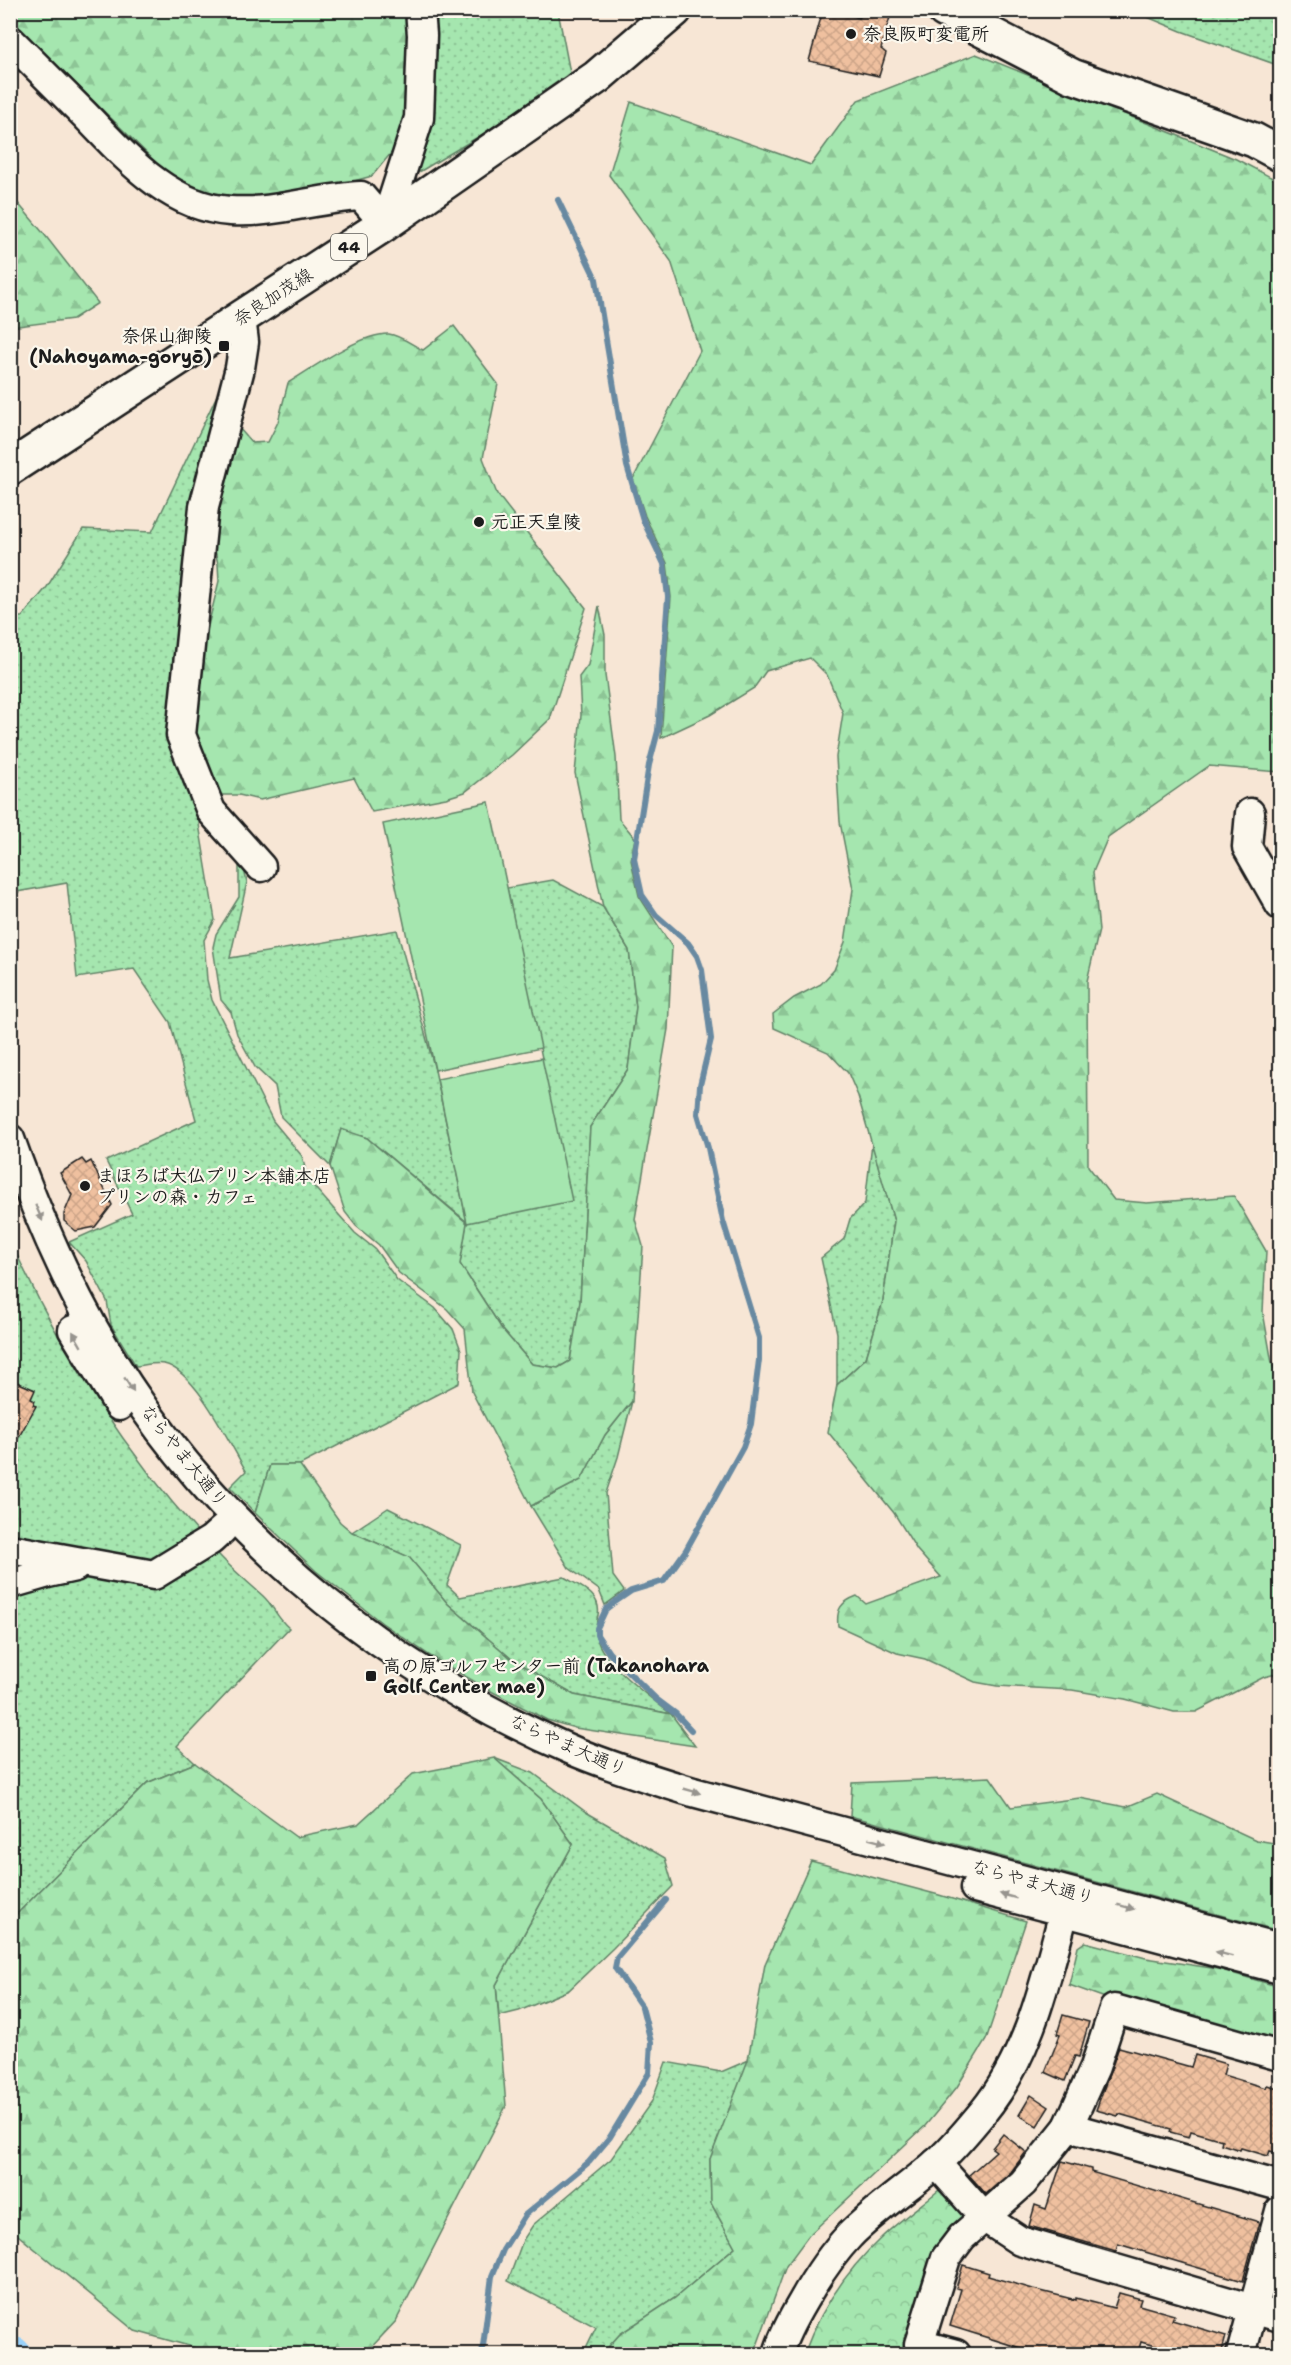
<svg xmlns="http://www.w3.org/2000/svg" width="1291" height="2365" font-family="'Shantell Sans','Klee One',sans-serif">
<defs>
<pattern id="grass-dots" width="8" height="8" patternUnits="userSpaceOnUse" patternTransform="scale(1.5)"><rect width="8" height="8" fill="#a5e6af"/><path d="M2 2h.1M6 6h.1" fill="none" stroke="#8dc596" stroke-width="1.8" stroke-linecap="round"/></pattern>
<pattern id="forest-firs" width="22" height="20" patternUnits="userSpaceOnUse" patternTransform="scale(1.5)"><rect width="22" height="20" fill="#a5e6af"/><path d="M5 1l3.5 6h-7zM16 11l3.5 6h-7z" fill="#8dc596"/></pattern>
<pattern id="park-crowns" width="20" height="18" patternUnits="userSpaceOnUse" patternTransform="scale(1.5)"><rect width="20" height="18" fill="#a5e6af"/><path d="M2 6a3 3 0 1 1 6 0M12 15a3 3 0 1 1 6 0" fill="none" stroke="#8dc596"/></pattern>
<pattern id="building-cross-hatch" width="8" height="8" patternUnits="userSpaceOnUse" patternTransform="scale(1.5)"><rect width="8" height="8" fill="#efc09f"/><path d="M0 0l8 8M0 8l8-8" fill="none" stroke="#cca488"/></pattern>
</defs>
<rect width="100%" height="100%" fill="#f7e6d5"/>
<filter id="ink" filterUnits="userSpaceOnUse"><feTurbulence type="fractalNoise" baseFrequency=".0167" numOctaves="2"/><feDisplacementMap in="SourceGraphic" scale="12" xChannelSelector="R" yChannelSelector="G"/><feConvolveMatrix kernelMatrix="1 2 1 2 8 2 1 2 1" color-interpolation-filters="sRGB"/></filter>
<g filter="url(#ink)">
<g fill="url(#grass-dots)" stroke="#608166" stroke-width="1.5">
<path d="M428,11h130l12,62 -87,61 -69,41z"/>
<path d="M1133,11h147v55l-99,-35z"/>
<path d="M237,353l-30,243 -13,198 21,126 -11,20 3,40 5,20 61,121 29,35 6,24 47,53 20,16 22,31 38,28 18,21 8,21 -2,33 -159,82h-30l-15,48 -25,-26 16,-16c-16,-27 -51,-101 -82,-107 -8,-2 -19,1 -28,2l-25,-41 -4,-24 -21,-40 -17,-19 63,-28 -26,-53 90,-41 -26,-98 -36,-53 -57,9 -10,-95 -56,10 -1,-276h12l25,-30 36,-58 69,3z"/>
<path d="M239,849l8,33 -17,76 167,-28 38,140 32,152 75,-164 -35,-170 46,-8 50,27 26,43 7,57 -8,62 -38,58 -10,175 -10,59 -12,7 -26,-4 -30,-35 -42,-65 7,-42 -100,-84 -26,-8 -11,36 -49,-49 -6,-31 -20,-19 -18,-33 -6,-22 -10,-12 -8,-53 3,-13 23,-37z"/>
<path d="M872,1143l22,78 -11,80 -17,57 -29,27v-52l-16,-75 23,-19 6,-20 15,-16z"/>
<path d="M10,1239c52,118 121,223 210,317 13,14 29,27 43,40 11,10 13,21 26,32l-112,118 18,17 -48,20 -136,137z"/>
<path d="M632,1401l-14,56 -12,36 7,83 11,15 -19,14 -6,-15 -30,-22 -38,-62 50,-26 24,-45z"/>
<path d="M388,1508l73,37 -14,40 13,12 104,-20c15,9 38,17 34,38 -2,10 -4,17 0,27 9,25 52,55 73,72l-97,-19 -60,-34 -66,-57 -39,-47 -57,-25z"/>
<path d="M494,1758l39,15 53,39 79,46 8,28 -60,62 -44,42 -50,21 -20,5 -3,-31 77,-141 -32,-45z"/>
<path d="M749,2060l-39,100 1,43 24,44 -60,51 -55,36 -18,20h-19l13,-27 -88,-46 15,-41 10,-15 78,-66 41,-58 14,-39 55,10z"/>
</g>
<g fill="url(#forest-firs)" stroke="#608166" stroke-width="1.5">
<path d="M10,11h404l1,69 -18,66 -25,30 -36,10 -104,15 -56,-19 -165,-162z"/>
<path d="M976,54l260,105 44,23v590l-71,-6 -101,71 -15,35 6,58 -12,51 1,185 26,34 33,3 87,-7 32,55 -3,61 9,51 8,23v287l-16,4 -68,35h-22l-49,-13 -53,-9 -75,-4 -22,-4 -50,-23 -28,-6 -59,-27c-2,-17 3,-24 19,-30l9,8 75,-27 -24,-27 -23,-37 -66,-81 9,-47 29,-27 17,-57 11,-80 -36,-125 -10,-23 -20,-21 -54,-24 -1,-14 21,-16 27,-14 13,-14 11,-28 8,-53 -13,-67 -4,-65 7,-44 -16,-38 -17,-17 -44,13 -12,17 -44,27 -49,23 10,-141 -4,-34 -22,-47 -12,-37 67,-128 -29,-90 -62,-86 22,-73 180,63 47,-65z"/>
<path d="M11,195l33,39 54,69 -25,16 -62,8z"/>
<path d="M454,326l44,58 -15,74 14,36 89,114 -36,111 -38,36 -47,37 -19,6 -74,14 -18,-34 -94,22 -21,-5h-19l-32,-38 12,-98 19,-78 -1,-17 -9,-43 24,-100 19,22 16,-1 10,-20 10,-39c24,-15 73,-50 101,-49 10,1 24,11 34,16z"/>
<path d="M599,606l6,29v40l11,82 3,62 16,19 -4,22 8,36 33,51 -4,82 -33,190 8,27 -11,155 -27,34 -24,45 -50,26 -59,-114 -7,-63 -18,-20 -48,-36 -20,-28 -23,-19 -11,-14 -15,-46 11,-37 26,9 100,85 -7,41 42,65 30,35 26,4 12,-7 10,-59 10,-175 38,-58 8,-62 -7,-57 -26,-43 -28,-134 6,-58 -2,-38 9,-12z"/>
<path d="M270,1465h30l40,57 12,10 57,25 39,47 66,57 60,34 97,19 24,32 -120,-18 -28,-8 -58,-30 -57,-33 -50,-34 -66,-52 -61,-58z"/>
<path d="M494,1758l47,41 32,45 -77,141 10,121 -110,215 -31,33h-131l-27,-3 -72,-20 -122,-100 -2,-4v-307l136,-137 48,-20 101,74 62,-13 55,-50z"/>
<path d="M990,1777l21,30 69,-9 46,9 31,-13 99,46 24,4v87l-430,-115 2,-33z"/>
<path d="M811,1861l128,34 87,26 -40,119 -29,47 -32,39 -116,109 -23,31 -32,88h-152l18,-20 55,-36 60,-51 -24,-44 -1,-44 38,-99 17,-96z"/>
<path d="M1085,1942l61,16 72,11 62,18v60l-172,-48 -39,-14 9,-38z"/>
</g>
<path fill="url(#park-crowns)" stroke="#608166" stroke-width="1.5" d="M939,2190h10l17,19 -1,14 -28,33 -29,98h-104c16,-44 44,-85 78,-117 18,-17 38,-31 57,-47z"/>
<g fill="#a5e6af" stroke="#608166" stroke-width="1.5">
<path d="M489,802l52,246 -106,22 -52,-246z"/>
<path d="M542,1058l30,143 -105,22 -30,-144z"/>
</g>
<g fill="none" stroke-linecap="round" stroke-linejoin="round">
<g stroke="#6789a1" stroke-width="6">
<path d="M558,200l38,79 31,187 16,54 21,44 4,33 -10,134 -9,34 -15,94 8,36 14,20 32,28 9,13 5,14 9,69 -11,46 -2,29 10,34 15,73 36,117v22l-8,64 -8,23 -57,103 -22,31 -33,10 -16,11 -9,7 -9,19v7l12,18 47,46 20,15 15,16"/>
<path d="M482,2354l10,-78 11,-26 22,-35 64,-53 21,-25 39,-64 2,-31 -9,-35 -27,-39 2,-10 49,-58"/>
</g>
<path stroke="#99d1f9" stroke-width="34" d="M10,2354h4"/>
</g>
<g fill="url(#building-cross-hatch)" stroke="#1c1c1c" stroke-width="1.5">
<path d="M823,10h13l23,8 8,-8h7l16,7 -9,32 5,4 -7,23 -70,-15z"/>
<path d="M82,1159l4,5 5,-3 21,44 -17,22 -19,4 -12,-10v-7l8,-19 -12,-22z"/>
<path d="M10,1379l25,11 -4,9 4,2 -2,4 3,1 -26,47z"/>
<path d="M1063,2015l26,7 -10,35 -4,-1 -10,25 -20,-9 15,-37 -3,-1z"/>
<path d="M1119,2047l72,20 4,-12 31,9 -3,11 43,13 1,-3 14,4v53l-4,11 -7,-2 -2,5 -27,-8 -1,2 -19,-6 1,-4 -31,-9 -2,6 -19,-5 1,-3 -52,-15 -1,2 -22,-6z"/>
<path d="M1031,2095l18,12 -12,19 -18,-11z"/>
<path d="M1003,2134l23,18 -15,20 -25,22 -17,-19 27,-24 -4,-3z"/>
<path d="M1062,2161l29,8v3l168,50 -16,59 -125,-37 -2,7 -87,-25 6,-21 11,4z"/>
<path d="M963,2265l26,8 -1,3 45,13 43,11v-2l38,10 5,-15 22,6 -2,6 35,10 -2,5 54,16 -5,19h-23l-31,-9 -1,3 -25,-7 -4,13h-94l-93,-29 11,-37 -5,-1z"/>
</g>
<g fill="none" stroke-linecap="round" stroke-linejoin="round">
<defs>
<g id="minor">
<path d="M10,40c25,25 50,50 75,75 40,41 83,92 145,96 45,3 87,-13 131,-15l24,28"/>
<path d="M385,224l34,-106 3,-83 -2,-25"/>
<path d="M241,318l3,24 -4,26 -36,139 -23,228 30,76 50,56"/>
<path d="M1250,813l-3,34 33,58"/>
<path d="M10,1139c23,65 50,129 84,190 106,190 283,338 482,423 38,16 78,28 117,40l587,156"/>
<path d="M73,1330l46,76"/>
<path d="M10,1549l144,26 57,-35 11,-10"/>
<path d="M10,1584l38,-11 27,-6"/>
<path d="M975,1888l305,81"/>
<path d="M1068,2127l212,59"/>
<path d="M936,2163l49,55 35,23 260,76"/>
<path d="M778,2354c5,-18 15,-36 25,-53 13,-23 28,-46 47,-66 26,-26 56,-46 84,-70 18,-15 34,-35 49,-53 50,-61 65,-144 86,-218"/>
<path d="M956,2354l-37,-10 27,-86 16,-21 61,-54 45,-56 27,-60 19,-58 166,47"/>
<path d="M1241,2354l39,-143"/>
</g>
<g id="major">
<path d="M944,10l128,66 182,64 26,14"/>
<path d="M10,468l375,-244 212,-147 78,-67"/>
</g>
</defs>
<use href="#minor" stroke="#1c1c1c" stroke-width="33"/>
<use href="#major" stroke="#1c1c1c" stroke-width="38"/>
<use href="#minor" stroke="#fbf7ec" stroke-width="28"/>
<use href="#major" stroke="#fbf7ec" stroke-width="33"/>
</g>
<defs><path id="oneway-solid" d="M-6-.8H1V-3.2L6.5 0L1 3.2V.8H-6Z" transform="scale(1.5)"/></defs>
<g fill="#97948e">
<use href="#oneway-solid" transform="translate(39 1213) rotate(66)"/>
<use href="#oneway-solid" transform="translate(77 1339) rotate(-120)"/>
<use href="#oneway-solid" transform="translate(129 1385) rotate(58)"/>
<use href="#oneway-solid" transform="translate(692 1791) rotate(16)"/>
<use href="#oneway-solid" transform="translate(877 1841) rotate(15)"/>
<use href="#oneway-solid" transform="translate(1008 1896) rotate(-165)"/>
<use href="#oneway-solid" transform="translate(1126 1907) rotate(15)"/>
<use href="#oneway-solid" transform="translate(1224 1954) rotate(-165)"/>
</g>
</g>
<g fill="#1c1c1c" stroke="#fbf7ec" stroke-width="2">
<circle cx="851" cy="34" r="6"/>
<rect x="218" y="340" width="12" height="12" rx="3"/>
<circle cx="479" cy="522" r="6"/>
<circle cx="85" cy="1186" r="6"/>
<rect x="365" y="1670" width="12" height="12" rx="3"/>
</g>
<g text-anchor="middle" stroke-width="4.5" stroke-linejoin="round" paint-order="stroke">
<rect fill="#fbf7ec" stroke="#5f5e5a" stroke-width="1.5" x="331" y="234" width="36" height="26" rx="4.5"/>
<g font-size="16" font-weight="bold" fill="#1c1c1c">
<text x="349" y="253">44</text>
</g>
<g font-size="18" font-weight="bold" fill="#1c1c1c" stroke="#fbf7ec" text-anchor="start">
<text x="863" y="40">奈良阪町変電所</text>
<text x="212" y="342" text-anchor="end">奈保山御陵<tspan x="212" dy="21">(Nahoyama-goryō)</tspan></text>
<text x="491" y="528">元正天皇陵</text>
<text x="97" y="1182">まほろば大仏プリン本舗本店<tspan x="97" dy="21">プリンの森・カフェ</tspan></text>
<text x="383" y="1672">高の原ゴルフセンター前 (Takanohara<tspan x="383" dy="21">Golf Center mae)</tspan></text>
</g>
<g font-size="18" fill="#1c1c1c" stroke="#fbf7ec">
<text transform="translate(273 297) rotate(-33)" y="6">奈良加茂線</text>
<text transform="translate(184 1456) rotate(51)" y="6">ならやま大通り</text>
<text transform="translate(568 1745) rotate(24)" y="6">ならやま大通り</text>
<text transform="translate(1033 1882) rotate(15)" y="6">ならやま大通り</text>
</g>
</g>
<rect width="1291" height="2365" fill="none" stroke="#fbf7ec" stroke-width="36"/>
<rect x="18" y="18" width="1255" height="2329" fill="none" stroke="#1c1c1c" stroke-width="2" filter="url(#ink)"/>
</svg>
